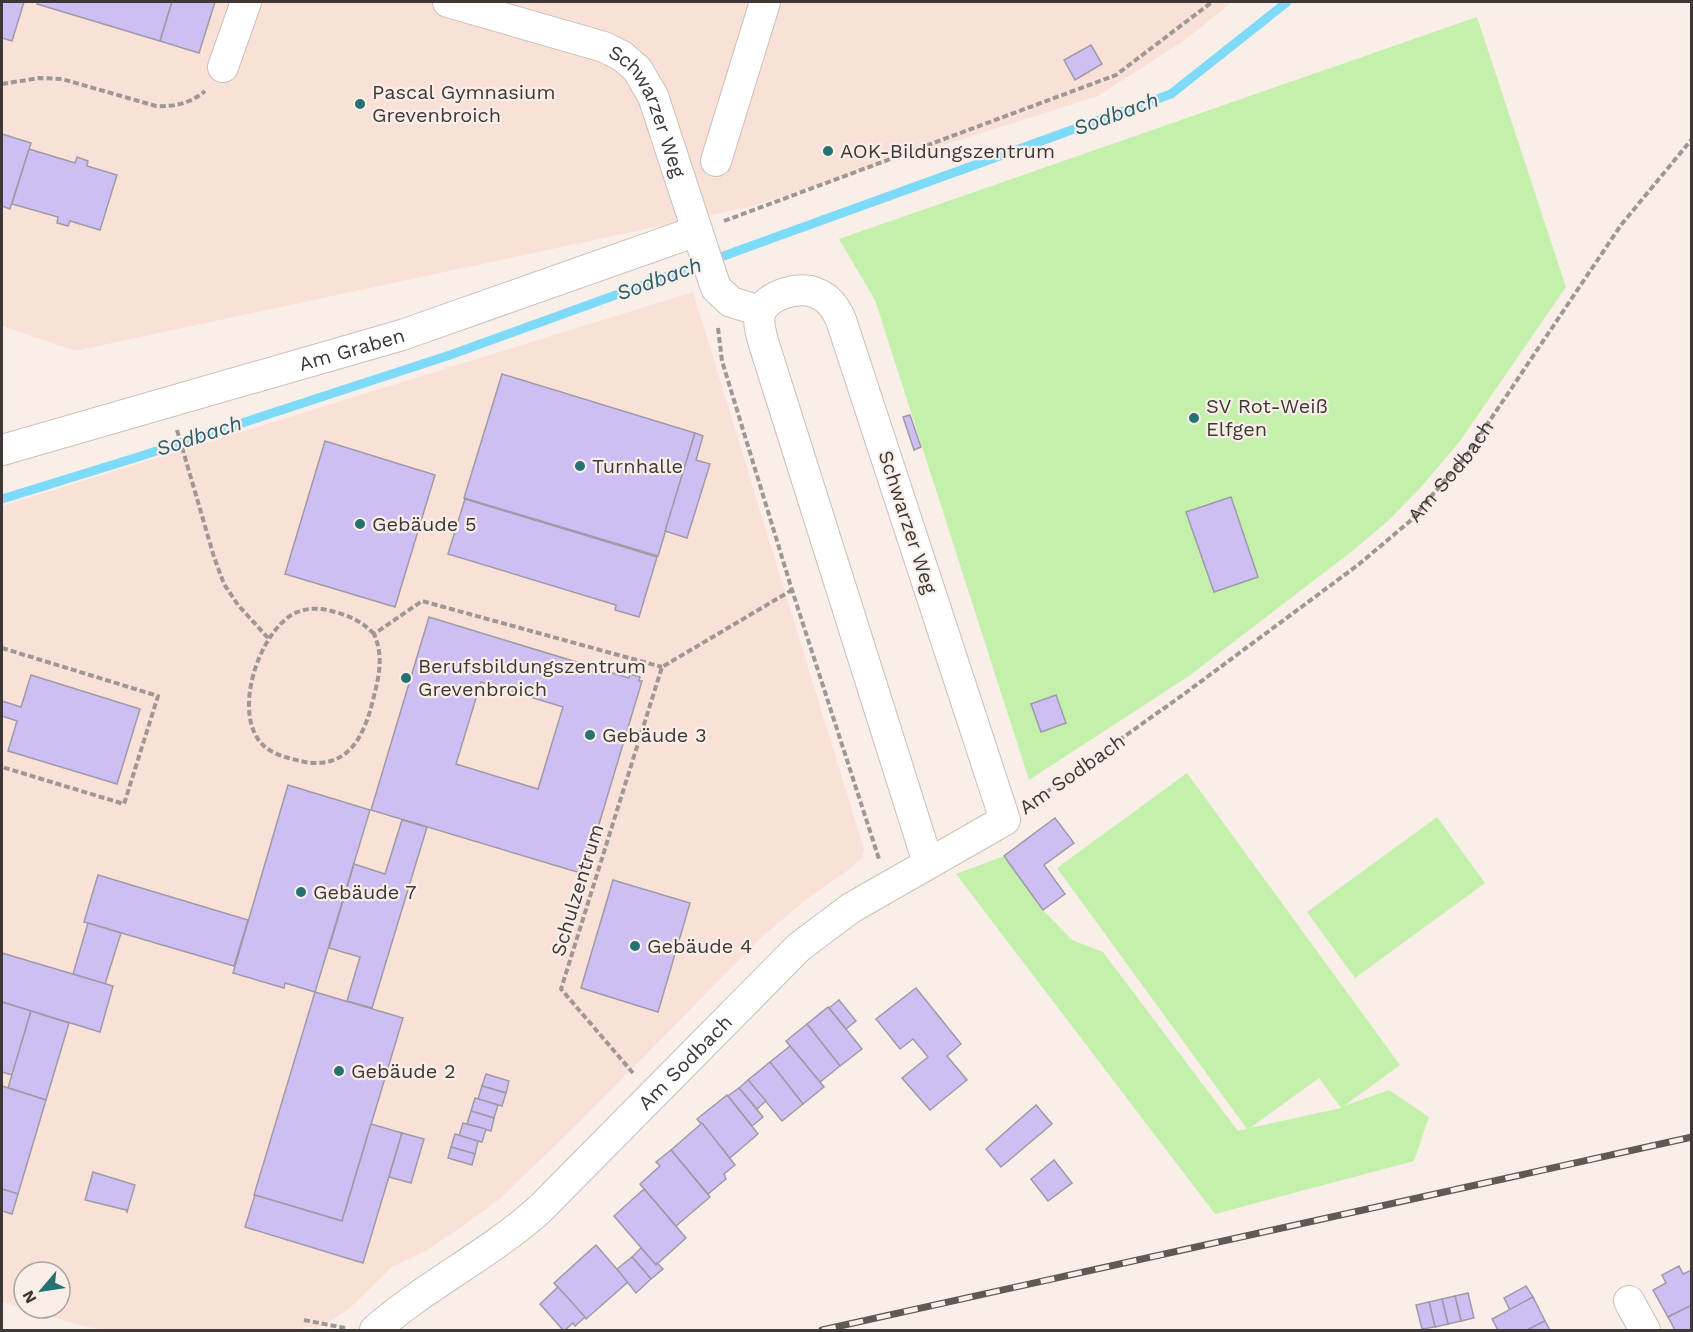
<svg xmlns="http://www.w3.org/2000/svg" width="1693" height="1332" font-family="'Work Sans',sans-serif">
<rect width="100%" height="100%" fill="#faeee9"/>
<g fill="#fae1d8" fill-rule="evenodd">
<path d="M2,2h1230l-47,38 -87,56 -349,111 -674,144 -73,-25z"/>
<path d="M693,292l171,557 -2,9 -15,13 -40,28 -43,36 -183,185 -81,79 -40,29 -36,24 -32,15 -43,42 -31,20 -12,-3 -5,4h-192l-22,-3 -85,-25v-796zM24,1272h36v36h-36z"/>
</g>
<g fill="#c3f1ab" fill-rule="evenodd">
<path d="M1477,17l89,270 -106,154 -38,45 -33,34 -38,32 -162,124 -160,104 -154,-480 -36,-61z"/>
<path d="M1187,773l213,292 -56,41 45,-16 40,27 -15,44 -199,53 -259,-340 48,-18 39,54 29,30 31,12 135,179 9,-2 -190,-261zM1319,1078l22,30 -91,20z"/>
<path d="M1437,817l48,66 -130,95 -48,-66z"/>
</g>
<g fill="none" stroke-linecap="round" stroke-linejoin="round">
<path stroke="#7ddaf8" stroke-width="9" d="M2,499l136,-42 312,-102 721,-261 116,-92"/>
</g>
<g fill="#cdbff3" stroke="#9e9ba6" stroke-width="1.5" fill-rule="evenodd">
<path d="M2,2h22l-12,39 -10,-3z"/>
<path d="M38,2h134l-12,39 -123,-37z"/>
<path d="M172,2h43l-16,51 -39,-12z"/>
<path d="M1091,45l11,19 -27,16 -11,-20z"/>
<path d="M2,134l29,9 -21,66 -8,-3z"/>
<path d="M29,149l46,14 2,-6 11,4 -1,5 30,9 -17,55 -30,-9 -2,5 -11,-3 1,-6 -46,-13z"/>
<path d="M502,374l193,59 -37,123 -194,-58z"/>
<path d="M910,415l11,32 -7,3 -11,-33z"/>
<path d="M695,433l8,3 -7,24 14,4 -23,74 -22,-7z"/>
<path d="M325,441l110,34 -40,132 -110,-33z"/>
<path d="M1231,497l27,80 -44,15 -28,-80z"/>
<path d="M465,499l192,58 -18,60 -24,-7 1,-5 -168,-51z"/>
<path d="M429,617l200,61 1,-4 10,3 -1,4h3l-58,193 -213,-64zM481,682l82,25 -25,82 -82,-25z"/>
<path d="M31,675l109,34 -23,75 -109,-33 9,-30 -15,-5v-15l19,6z"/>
<path d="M1056,695l10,28 -25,9 -10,-28z"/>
<path d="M288,785l82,25 -55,182 -30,-9 -1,5 -51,-15z"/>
<path d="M1055,818l19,25 -30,22 21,29 -22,16 -39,-54z"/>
<path d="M402,820l25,7 -55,181 -25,-7 13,-44 -31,-9 25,-84 31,10z"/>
<path d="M98,875l150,45 -14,46 -150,-44z"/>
<path d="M613,880l77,23 -32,109 -77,-24z"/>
<path d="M88,923l33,10 -16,51 -32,-10z"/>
<path d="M2,953l111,33 -13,46 -98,-30z"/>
<path d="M916,988l45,56 -14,12 20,24 -37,30 -28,-32 26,-21 -15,-18 -13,10 -24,-30z"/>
<path d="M315,992l88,26 -61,203 -88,-26z"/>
<path d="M839,1000l17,21 -10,8 -17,-21z"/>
<path d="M2,1002l29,9 -19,64 -10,-3z"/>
<path d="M828,1007l34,42 -22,17 -33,-42z"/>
<path d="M31,1011l38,12 -23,77 -38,-12z"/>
<path d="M807,1024l33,42 -20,16 -34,-41z"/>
<path d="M790,1046l34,41 -21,17 -33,-42z"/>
<path d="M770,1062l33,42 -21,17 -34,-41z"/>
<path d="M486,1074l23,7 -3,12 -24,-7z"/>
<path d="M748,1080l18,21 -9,8 -18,-21z"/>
<path d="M2,1086l44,14 -28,94 -16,-5z"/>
<path d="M482,1086l24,7 -4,13 -24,-7z"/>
<path d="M739,1088l24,29 -11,9 -24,-30z"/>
<path d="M727,1095l31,39 -28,24 -33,-39z"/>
<path d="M475,1098l23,7 -4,13 -23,-7z"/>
<path d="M1036,1105l16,19 -51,43 -15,-18z"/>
<path d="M471,1111l23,7 -3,13 -24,-7z"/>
<path d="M463,1123l23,6 -4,13 -23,-6z"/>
<path d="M702,1123l33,42 -11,9 2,5 -18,15 -37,-44z"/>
<path d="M371,1124l31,9 -39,130 -118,-36 10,-32 87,26z"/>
<path d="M402,1133l22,6 -13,44 -22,-6z"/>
<path d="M455,1134l23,7 -3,13 -24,-7z"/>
<path d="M451,1147l24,7 -3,11 -24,-7z"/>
<path d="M671,1150l39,47 -34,29 -36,-42 20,-18 -4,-4z"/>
<path d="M1054,1160l18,23 -24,18 -17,-22z"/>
<path d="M93,1172l42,13 -8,27 -1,-2 -41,-10z"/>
<path d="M2,1189l16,5 -6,20 -10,-3z"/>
<path d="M644,1189l42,49 -30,27 -42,-49z"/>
<path d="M596,1245l32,37 -42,37 -32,-36z"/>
<path d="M641,1248l15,17 1,-2 6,6 -12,10 -19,-22z"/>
<path d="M632,1257l19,22 -15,14 -19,-24z"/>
<path d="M1679,1266l4,8 9,-4v35l-24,12 -15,-27 13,-7 -4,-8z"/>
<path d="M1526,1286l7,11 -23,13 -6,-12z"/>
<path d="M558,1287l27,30 -10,9 -2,-3 -8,7h-2l-23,-26z"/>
<path d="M1468,1293l6,25 -13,3 -6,-25z"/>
<path d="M1455,1296l6,25 -13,3 -6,-25z"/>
<path d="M1533,1297l12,24 -18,9h-29l-6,-11z"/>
<path d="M1442,1299l6,25 -13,3 -6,-25z"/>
<path d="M1429,1302l6,25 -13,2 -6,-24z"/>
<path d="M1692,1305v25h-17l-7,-13z"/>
<path d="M1545,1321l5,9h-23z"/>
</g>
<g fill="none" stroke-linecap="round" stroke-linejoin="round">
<defs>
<g id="minor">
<path id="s2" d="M448,2l156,45 18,9 15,13 16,27 63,192 15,14 30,9"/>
<path d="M223,67l23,-65"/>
<path d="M716,161l49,-159"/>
<path id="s3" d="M2,450l400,-115 295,-104"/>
<path d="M1629,1301l16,29"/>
<path id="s4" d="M375,1330c51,-45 114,-75 165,-121l259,-262 52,-39 154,-88 -164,-500c-6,-13 -12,-22 -25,-27 -16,-8 -51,2 -56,21 -2,9 1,19 3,27l165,522"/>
</g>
</defs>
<use href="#minor" stroke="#cabfb9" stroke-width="32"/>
<g stroke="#9f9793" stroke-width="4" stroke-dasharray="6 3" stroke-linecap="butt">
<path d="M2,84l37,-6 23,1 94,27c19,1 35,-3 49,-15"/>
<path d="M724,221l392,-146 96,-73"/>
<path d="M718,328l4,33 70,229 87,269"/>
<path d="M177,430l37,127 10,27 14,21 31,34"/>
<path d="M374,634c-11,-12 -24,-18 -39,-22 -13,-4 -27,-5 -40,1 -36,18 -64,101 -32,132 10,10 28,14 42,17 44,7 59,-26 68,-62 6,-24 11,-43 1,-66l48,-33 240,66"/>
<path d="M2,648l156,48 -34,108 -122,-37"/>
<path id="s1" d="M1031,803l153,-109 174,-129 51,-43 57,-66 155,-231 71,-86"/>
<path d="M633,1073l-72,-84 101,-322 130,-77"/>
<path d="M304,1320l41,8"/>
</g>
<use href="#minor" stroke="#fff" stroke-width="30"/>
<defs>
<path id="rail" d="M822,1330l870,-193"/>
</defs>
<use href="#rail" stroke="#605a57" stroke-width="7"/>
<use href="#rail" stroke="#faeee9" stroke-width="4.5" stroke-dasharray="14" stroke-linecap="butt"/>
</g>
<g fill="#267172" stroke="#faeee9" stroke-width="2">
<circle cx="360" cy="104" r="6"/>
<circle cx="828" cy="151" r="6"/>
<circle cx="1194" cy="418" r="6"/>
<circle cx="580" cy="466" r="6"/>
<circle cx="360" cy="524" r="6"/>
<circle cx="406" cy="678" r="6"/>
<circle cx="590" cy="735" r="6"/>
<circle cx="301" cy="892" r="6"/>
<circle cx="635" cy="946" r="6"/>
<circle cx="339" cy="1071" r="6"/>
</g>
<g text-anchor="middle" stroke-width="4.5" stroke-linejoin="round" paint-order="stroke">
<g font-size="20" fill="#3d3836" stroke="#faeee9" text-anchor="start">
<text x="372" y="99">Pascal Gymnasium<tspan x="372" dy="23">Grevenbroich</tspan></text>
<text x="840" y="158">AOK-Bildungszentrum</text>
<text x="1206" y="413">SV Rot-Weiß<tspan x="1206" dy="23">Elfgen</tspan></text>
<text x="592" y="473">Turnhalle</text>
<text x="372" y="531">Gebäude 5</text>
<text x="418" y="673">Berufsbildungszentrum<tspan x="418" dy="23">Grevenbroich</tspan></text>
<text x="602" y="742">Gebäude 3</text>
<text x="313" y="899">Gebäude 7</text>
<text x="647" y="953">Gebäude 4</text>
<text x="351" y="1078">Gebäude 2</text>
</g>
<g font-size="20" fill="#3d3836" stroke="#faeee9">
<text dy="7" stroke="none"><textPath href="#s2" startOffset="244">Schwarzer Weg</textPath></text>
<text dy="7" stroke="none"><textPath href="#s3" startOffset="364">Am Graben</textPath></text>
<text dy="7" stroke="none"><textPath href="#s1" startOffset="537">Am Sodbach</textPath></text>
<text transform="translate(908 522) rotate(72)" y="7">Schwarzer Weg</text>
<text transform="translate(1072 774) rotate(-35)" y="7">Am Sodbach</text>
<text transform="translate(577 890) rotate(-73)" y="7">Schulzentrum</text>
<text dy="7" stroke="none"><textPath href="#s4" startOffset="411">Am Sodbach</textPath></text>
</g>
<g font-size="21" font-style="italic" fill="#295d6d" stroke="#faeee9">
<text transform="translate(1116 114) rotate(-20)" y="7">Sodbach</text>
<text transform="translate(659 279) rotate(-20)" y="7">Sodbach</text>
<text transform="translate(199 436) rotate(-18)" y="7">Sodbach</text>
</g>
</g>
<rect width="1693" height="1332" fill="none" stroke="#3d3836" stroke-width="6"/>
<g transform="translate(42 1290) rotate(241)"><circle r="28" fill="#faeee9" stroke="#aea5a1" stroke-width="1.5"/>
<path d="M0-4.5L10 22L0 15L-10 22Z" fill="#267172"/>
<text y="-9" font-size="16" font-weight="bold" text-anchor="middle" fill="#3d3836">N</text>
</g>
</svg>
